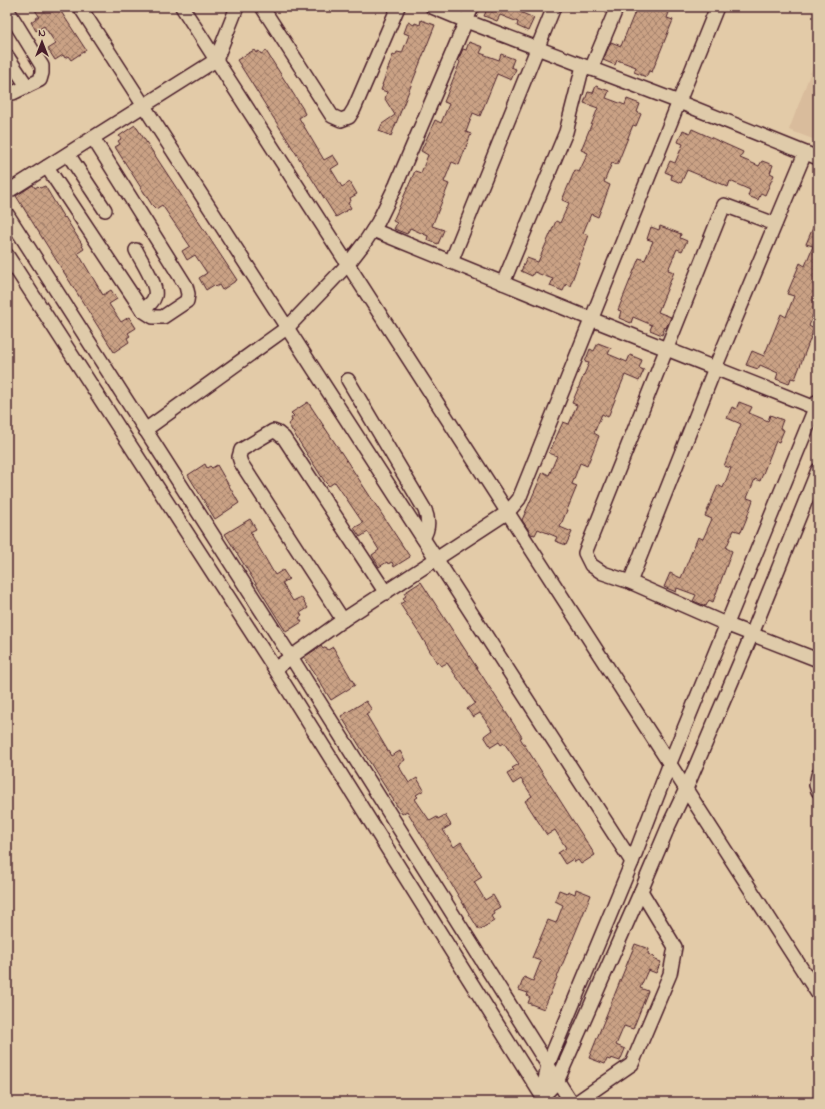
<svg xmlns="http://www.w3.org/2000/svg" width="825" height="1109" font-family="'Indie Flower',sans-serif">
<defs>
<pattern id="building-cross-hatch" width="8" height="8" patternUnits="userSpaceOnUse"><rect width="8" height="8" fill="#caa285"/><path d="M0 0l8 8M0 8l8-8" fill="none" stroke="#a6836d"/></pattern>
</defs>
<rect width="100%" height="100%" fill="#e3cba8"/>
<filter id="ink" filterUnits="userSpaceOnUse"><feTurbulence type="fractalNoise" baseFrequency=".025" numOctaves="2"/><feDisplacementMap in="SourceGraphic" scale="8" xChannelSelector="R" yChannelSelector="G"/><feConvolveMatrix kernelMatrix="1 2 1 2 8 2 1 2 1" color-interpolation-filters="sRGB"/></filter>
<g filter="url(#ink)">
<path fill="#d9bc9c" d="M818,53v88l-29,-11z"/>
<g fill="url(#building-cross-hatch)" stroke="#4a1f2b">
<path d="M33,7h25l28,43 -15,10 -3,-4 -3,2 -2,-3 -8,5 -7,-11 8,-5 -12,-18 -8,5 -5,-9 8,-6z"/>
<path d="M482,7h26l26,11 -6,13 -11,-5 1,-4 -18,-7 -3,6 -13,-5 3,-7z"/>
<path d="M637,7h34l-4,11 6,2 -21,52 -3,-1 -3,6 -12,-5 2,-5 -19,-7 -2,5 -12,-5 8,-18 10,4z"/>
<path d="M421,20l14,5 -44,111 -12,-5 3,-7 13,-9 -10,-16 2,-7 -6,-2 2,-5h-1l11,-30 2,1 2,-4 5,1 7,-18 -5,-2 4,-11 6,3 1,-2 5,2z"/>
<path d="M469,42l14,5 -3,6 19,7 2,-6 13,5 -3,8 5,2 -5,11 -14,-6 -17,42 -7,-3 -7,19 5,2 -12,31 -7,-3 -8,20 5,2 -17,42 12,4 -6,14 -11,-4 1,-4 -18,-8 -3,6 -13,-5 3,-6 -4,-2 22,-50 6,2 7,-18 -7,-4 14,-31 6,3 8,-19 -5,-2 16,-40 -2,-2 5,-11 3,1z"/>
<path d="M254,50l2,3 3,-2 2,3 5,-3 37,58v1l2,4 -6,4 25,42 9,-5 6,9 -8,5 11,18 8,-5 7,12 -7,4 1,3 -3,2 3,5 -15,9 -99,-157z"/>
<path d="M596,86l13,5 -3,7 19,7 2,-6 13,5 -3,8 4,2 -5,12 -3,-1 -16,40 -5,-2 -8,19 6,3 -7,19 -5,13 -7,-3 -8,19 6,2 -19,51 -4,-2 -3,7 -13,-5 3,-7 -19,-7 -2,4 -11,-5 6,-13 11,4 18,-41 4,2 5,-11 4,-9 -7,-3 13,-30 4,2 9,-19 -7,-3 17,-42 -14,-5 4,-11 5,1z"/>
<path d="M135,125l102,155 -15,10 -3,-5 -3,2 -2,-2 -8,5 -7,-12 8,-5 -12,-18 -8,5 -5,-9 8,-5 -28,-41 -6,4 -4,-4 -37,-58 5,-3 -2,-3 3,-2 -2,-3z"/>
<path d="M692,129l51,23 -3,6 19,8 3,-5 11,4 -3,8 4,2 -9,20 -4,-2 -3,7 -10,-4 2,-6 -20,-9 -2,6 -41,-17 -6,13 -10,-4 1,-4 -7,-3 5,-11 5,2 8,-19 -5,-2 5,-12 7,3z"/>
<path d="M33,185l2,3 3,-2 2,2 5,-2 19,32 1,-1 17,27h-1l3,5 -6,4 25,42 8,-5 6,9 -8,5 12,18 8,-5 7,11 -8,5 2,3 -3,2 2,4 -15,10 -98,-156z"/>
<path d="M818,216v87l-9,23 5,3 -19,50 -4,-1 -2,6 -13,-5 2,-6 -18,-8 -2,4 -12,-4 6,-14 12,5 17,-42 5,3 8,-21 -7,-2 13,-31 5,3 8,-20 -7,-2z"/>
<path d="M660,226l21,8 -1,4 7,3 -5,10 -5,-2 -9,21 6,2 -16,40 13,5 -5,11 -1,-1 -3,8 -12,-5 2,-5 -19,-8 -2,6 -12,-5 2,-7 -3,-1 21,-52 6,2 8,-19 -6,-2 4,-12 8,3z"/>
<path d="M598,343l13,5 -3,6 19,8 3,-7 12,5 -3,8 5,2 -5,11 -14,-6 -17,42 -6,-3 -8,19 5,3 -12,30 -7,-3 -8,21 5,2 -17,41 12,5 -6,13 -11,-4 2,-4 -19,-8 -3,6 -4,-1 -9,-14 21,-48 6,3 8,-19 -8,-3 14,-31 6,2 8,-19 -5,-2 17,-40 -4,-1 5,-13 4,2z"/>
<path d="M308,402l102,155 -16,10 -2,-5 -4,2 -1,-2 -8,5 -7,-12 7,-5 -11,-18 -8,5 -6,-9 9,-5 -28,-41 -6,4 -4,-4 -37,-58 4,-3 -1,-3 3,-2 -3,-3z"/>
<path d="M739,402l13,5 -3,6 19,8 2,-6 13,5 -3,8 4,2 -5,12 -3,-1 -16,40 -5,-2 -8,19 6,2 -7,20 -5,12 -7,-2 -8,18 6,3 -19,51 -4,-2 -3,6 -13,-5 3,-6 -19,-7 -1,4 -12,-5 6,-14 11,5 17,-41 5,2 9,-20 -7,-3 13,-31 5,3 8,-20 -7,-2 17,-42 -14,-6 5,-11 4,2z"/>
<path d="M205,464l2,4 3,-2 2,2 5,-3 22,38 -24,16 -27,-44z"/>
<path d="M250,519l6,10 -6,3 25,43 8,-5 6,9 -7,4 11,18 8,-4 7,11 -8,5 2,3 -3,2 3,4 -16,10 -61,-98z"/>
<path d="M421,582l101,155 -2,1 75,117 -14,9 -3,-4 -3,2 -2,-3 -8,5 -7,-11 8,-5 -11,-18 -8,5 -22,-34 7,-5 -11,-17 -8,5 -6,-10 7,-4 -2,-2 7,-4 -15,-21 -3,2 -2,-3 -8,5 -7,-11 8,-6 -12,-17 -7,4 -6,-8 8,-6 -28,-40 -6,3 -3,-4 -1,1 -16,-27 -21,-32 5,-3 -2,-3 3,-2 -2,-3z"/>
<path d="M321,646l2,3 3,-2 2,3 5,-3 22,38 -24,15 -27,-43z"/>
<path d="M366,701l6,9 -6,4 25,42 9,-5 5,9 -7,5 11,18 8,-5 7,12 -8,5 2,2 -3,2 15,22 7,-4 1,2 7,-4 6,10 -8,5 11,17 7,-5 21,35 -8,5 11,18 8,-5 7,12 -7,4 1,3 -3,2 3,5 -15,9 -72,-119 -5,3 -61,-98z"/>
<path d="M576,889l15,6 -47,114 -16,-6 2,-5 -3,-2 1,-3 -9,-3 5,-13 9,4 8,-20 -9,-3 16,-38 8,3 7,-18 -8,-4 4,-11 8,3 1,-2 7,3z"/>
<path d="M635,944l14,5 -1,5 7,3 -2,2 8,3 -5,11 -8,-3 -8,18 8,3 -15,38 -9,-3 -8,19 9,4 -5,12 -9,-3 -1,2 -3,-1 -2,5 -16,-6z"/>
</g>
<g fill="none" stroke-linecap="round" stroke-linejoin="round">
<defs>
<g id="minor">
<path d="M80,7l552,855"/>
<path d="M182,7l636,987"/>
<path d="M262,7l70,109 9,4 8,-3 5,-8 44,-102"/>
<path d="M432,7l34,14 213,81 139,56"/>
<path d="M7,9l35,57v7l-2,7 -27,13 -6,-1"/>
<path d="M7,56l20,30"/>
<path d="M591,69l26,-62"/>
<path d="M68,154l37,56"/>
<path d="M47,167l95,143 11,7h10l24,-16 1,-7 -2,-8 -93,-148"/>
<path d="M7,192l209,-132 21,-53"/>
<path d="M7,214l286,446 278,442"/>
<path d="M775,224l-51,-19 -139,348 6,12 12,8 27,9 98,43 90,35"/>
<path d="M373,230l218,89 227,90"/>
<path d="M136,250c5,11 22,35 19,46 -2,7 -8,11 -13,14"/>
<path d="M7,255l268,414 269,430"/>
<path d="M451,262l103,-255"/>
<path d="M503,283l63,-151 17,-66"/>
<path d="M348,380l77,130c4,10 4,19 -2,28"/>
<path d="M818,401l-148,362 -38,99 -84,202 -6,33 15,-15 84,-191 28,-66 17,-36 66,-155 66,-164"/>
<path d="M145,430l143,-103 60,-63 17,-22 13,-20 18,-37 76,-178"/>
<path d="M630,582l85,-214 90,-215"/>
<path d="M343,620l-102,-157 -2,-6 2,-7 32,-19 5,2 6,5 102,155"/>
<path d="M275,669l16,-12 52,-37 165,-108 11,-13 198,-492"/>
<path d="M818,775l-2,10 2,6"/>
<path d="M577,1102l55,-38 38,-90 5,-27 -34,-56"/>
</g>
</defs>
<use href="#minor" stroke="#4a1f2b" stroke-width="16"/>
<use href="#minor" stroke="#dfcbaa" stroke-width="13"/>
</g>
</g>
<rect width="825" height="1109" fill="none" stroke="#dfcbaa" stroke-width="24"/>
<rect x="12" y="12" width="801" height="1085" fill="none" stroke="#4a1f2b" stroke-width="1.5" filter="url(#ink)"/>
<g transform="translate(42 42)" stroke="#dfcbaa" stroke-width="3" paint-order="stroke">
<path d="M0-3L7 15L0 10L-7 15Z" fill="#4a1f2b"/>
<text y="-6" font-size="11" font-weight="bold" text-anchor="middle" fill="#4a1f2b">N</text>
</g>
</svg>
